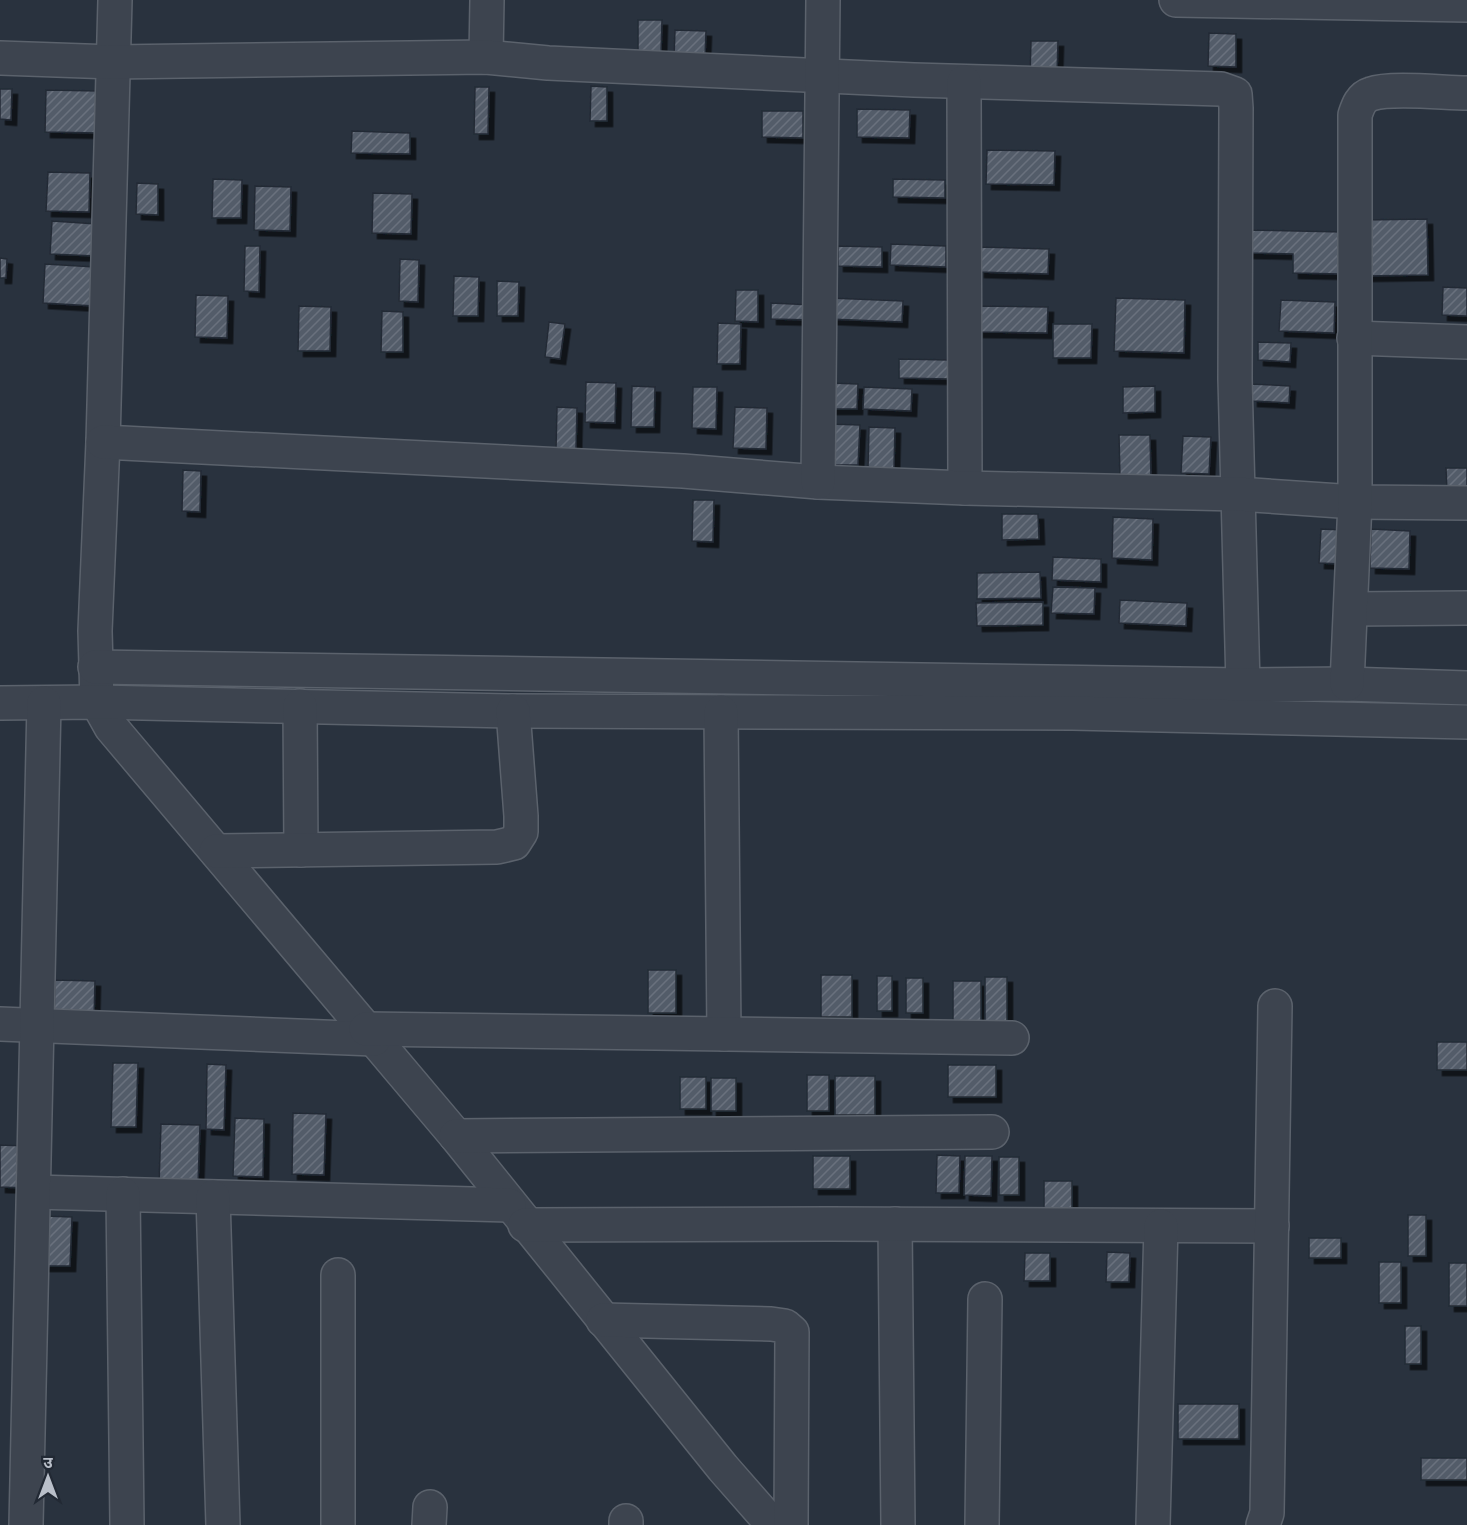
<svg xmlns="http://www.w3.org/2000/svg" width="1467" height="1525" font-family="'Golos Text','Noto Sans Devanagari',sans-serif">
<defs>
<pattern id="building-hatch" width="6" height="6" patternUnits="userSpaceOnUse" patternTransform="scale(1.5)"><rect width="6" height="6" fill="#535b69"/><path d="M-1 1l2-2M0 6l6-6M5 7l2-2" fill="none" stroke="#6a717d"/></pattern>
<filter id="shadow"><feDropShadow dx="5.5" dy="5.5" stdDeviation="0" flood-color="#0009"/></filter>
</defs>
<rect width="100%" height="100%" fill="#29323e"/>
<g fill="url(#building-hatch)" stroke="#242b36" stroke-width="1.5" filter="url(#shadow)">
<path d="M638,20h24l-1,35h-23z"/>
<path d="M675,30l31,1 -1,26h-31z"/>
<path d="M1209,33l27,1v33l-28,-1z"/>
<path d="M1031,41h27l-1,34 -27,-1z"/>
<path d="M591,86l16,1v34h-17z"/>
<path d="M475,87h14l-1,47h-14z"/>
<path d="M0,89h12l-1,31 -11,-1z"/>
<path d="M46,90l53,1 -1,42 -53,-1z"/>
<path d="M857,109l53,1 -1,28 -52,-1z"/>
<path d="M762,111h41v27l-41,-1z"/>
<path d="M352,131l58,2v21l-59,-1z"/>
<path d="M987,150l68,1 -1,34 -68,-1z"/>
<path d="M48,172l42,1 -1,39 -43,-1z"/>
<path d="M213,179l29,1 -1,38h-29z"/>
<path d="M893,179l52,1v18l-52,-1z"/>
<path d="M137,183l21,1v31l-22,-1z"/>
<path d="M255,186l36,1 -1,44 -36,-1z"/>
<path d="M373,193l39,1 -1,40 -39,-1z"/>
<path d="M1427,219l1,56 -65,1 -1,-56z"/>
<path d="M52,221l45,3 -2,32 -45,-2z"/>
<path d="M1249,230l94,2 -1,42 -49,-1v-19l-45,-1z"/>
<path d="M891,244l55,2v21l-56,-2z"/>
<path d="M245,246h15l-1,46 -15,-1z"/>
<path d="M838,246l44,1v20l-44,-1z"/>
<path d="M979,247l70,2 -1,25 -69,-2z"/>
<path d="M0,258l7,1 -1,19h-6z"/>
<path d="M400,259l19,1 -1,42 -19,-1z"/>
<path d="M45,264l50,3 -1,39 -51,-3z"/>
<path d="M454,276l25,1 -1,39h-25z"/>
<path d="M497,281l22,1 -1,34h-21z"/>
<path d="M1443,287l24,1v28l-25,-1z"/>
<path d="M736,290h22v32l-23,-1z"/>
<path d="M196,295l32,1 -1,42 -32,-1z"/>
<path d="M830,298l73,3 -1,21 -73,-3z"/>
<path d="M1116,298l69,2 -1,53 -70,-2z"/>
<path d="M1281,300l54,2 -1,31 -55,-2z"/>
<path d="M771,303l43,2 -1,15 -42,-1z"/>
<path d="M299,306l32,1 -1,44h-32z"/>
<path d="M978,306l70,1 -1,26 -69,-1z"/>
<path d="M382,311l21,1v40h-22z"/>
<path d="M549,322l16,2 -5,35 -15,-2z"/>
<path d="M718,323l23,1 -1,40h-23z"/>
<path d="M1053,324h39l-1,34h-38z"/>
<path d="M1258,342l33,1 -1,19 -32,-2z"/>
<path d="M899,359l50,1v19l-50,-1z"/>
<path d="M586,382l30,1 -1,40 -30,-1z"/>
<path d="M830,383l28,1 -1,25h-27z"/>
<path d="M1252,384l38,2 -1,17 -37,-2z"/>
<path d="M632,386l23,1 -1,40h-23z"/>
<path d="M1155,386v26l-32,1v-26z"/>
<path d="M693,387h24l-1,42 -24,-1z"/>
<path d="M864,387l48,2 -1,22 -48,-2z"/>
<path d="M557,407l20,1 -1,41h-20z"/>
<path d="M735,407l32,1 -1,41 -33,-1z"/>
<path d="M829,424l31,1 -2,40h-30z"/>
<path d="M869,427l26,1 -1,40h-26z"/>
<path d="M1119,435h31l1,43 -31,1z"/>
<path d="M1183,436l28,1 -2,37 -28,-1z"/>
<path d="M1446,468h21v24l-20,1z"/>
<path d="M183,470l18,1 -1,41 -18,-1z"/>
<path d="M693,500h21l-1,42 -21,-1z"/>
<path d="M1002,514h36l1,25 -37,1z"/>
<path d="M1113,517l40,2 -1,41 -40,-2z"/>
<path d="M1321,529l23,1 -2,34 -23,-1z"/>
<path d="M1371,529l39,2 -1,38 -39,-1z"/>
<path d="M1053,557l48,2v23l-49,-2z"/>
<path d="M1040,572l1,26 -64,1v-26z"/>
<path d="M1053,587l42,1 -1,26 -43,-1z"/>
<path d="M1120,600l67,3 -1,23 -67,-3z"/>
<path d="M1043,602v23l-66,1 -1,-23z"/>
<rect x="648" y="970" width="28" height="43"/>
<rect x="821" y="975" width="31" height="42"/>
<rect x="877" y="976" width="15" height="35"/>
<rect x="985" y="977" width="22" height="53"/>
<rect x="906" y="978" width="17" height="35"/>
<path d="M55,980l40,1 -1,39 -40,-1z"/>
<rect x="953" y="981" width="28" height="46"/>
<rect x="1437" y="1042" width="30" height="28"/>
<path d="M113,1063h25l-2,64h-25z"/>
<path d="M207,1064l19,1 -2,65 -18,-1z"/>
<rect x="948" y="1065" width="48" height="32"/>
<rect x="807" y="1075" width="22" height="36"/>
<rect x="835" y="1076" width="40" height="39"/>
<rect x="680" y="1077" width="26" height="32"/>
<rect x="711" y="1078" width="25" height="33"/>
<path d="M293,1113l33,1 -2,61 -32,-1z"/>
<path d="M235,1118l29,1 -1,58 -30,-1z"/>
<path d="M161,1124l39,1 -2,60 -39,-1z"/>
<path d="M0,1145l27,1 -1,42 -26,-1z"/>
<path d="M937,1155l23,1 -1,37h-23z"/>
<rect x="813" y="1156" width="37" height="33"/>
<path d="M965,1156h27l-1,40 -27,-1z"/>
<rect x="999" y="1157" width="20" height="38"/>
<rect x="1044" y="1181" width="28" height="32"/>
<rect x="1408" y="1215" width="18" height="41"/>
<path d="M44,1216l28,1 -2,49h-27z"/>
<rect x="1309" y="1238" width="32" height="20"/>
<path d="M1107,1252l23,1 -1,29h-23z"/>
<path d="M1025,1253h25v28h-26z"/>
<rect x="1379" y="1262" width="22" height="41"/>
<rect x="1449" y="1263" width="18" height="43"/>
<rect x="1405" y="1326" width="16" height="38"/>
<rect x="1178" y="1404" width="61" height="35"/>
<rect x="1421" y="1458" width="46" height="22"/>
</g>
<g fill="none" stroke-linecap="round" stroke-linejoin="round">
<defs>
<g id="street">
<path d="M115,0l-12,442 -8,189 2,71 14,25 345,409 267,332 50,57"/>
<path d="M1176,0l291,5"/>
<path d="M486,57l1,-57"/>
<path d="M0,58l113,4 373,-5 62,6 366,17 307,9 14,5 1,14 -1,271 8,306"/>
<path d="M964,82l1,406"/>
<path d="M1354,338l113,4"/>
<path d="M103,442l580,29 135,11 147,6 273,6 117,8 112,1"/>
<path d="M818,482l5,-482"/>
<path d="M1351,609l116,-1"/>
<path d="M95,667l1148,18 104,-1 120,4"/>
<path d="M1347,684l8,-182v-387c3,-9 6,-18 16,-21 20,-7 73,-1 96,-1"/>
<path d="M0,703l97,-1 416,9 559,2 395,9"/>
<path d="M300,706l1,144"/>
<path d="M721,712l3,322"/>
<path d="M216,851l281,-4 17,-4 7,-11v-16l-8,-105"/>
<path d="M0,1024l374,15"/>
<path d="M366,1029l646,9"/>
<path d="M456,1136l536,-4"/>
<path d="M34,1192l475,13"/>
<path d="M123,1194l4,331"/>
<path d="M213,1197l10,328"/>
<path d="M895,1224l3,301"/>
<path d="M525,1225l304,-1 443,2"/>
<path d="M338,1275v250"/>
<path d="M603,1320l168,4 14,2 7,6 -1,193"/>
<path d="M26,1525l18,-822"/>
<path d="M429,1525l1,-18"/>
<path d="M626,1525v-4"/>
<path d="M982,1525l3,-226"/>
<path d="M1153,1525l8,-299"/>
<path d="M1263,1525l4,-12 8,-507"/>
</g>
</defs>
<use href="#street" stroke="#5b626c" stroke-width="36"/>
<use href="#street" stroke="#3d444f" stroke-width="33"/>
</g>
<g transform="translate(48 1477)" stroke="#222934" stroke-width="4.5" paint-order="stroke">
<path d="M0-4.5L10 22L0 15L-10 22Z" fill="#b9bfc9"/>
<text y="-9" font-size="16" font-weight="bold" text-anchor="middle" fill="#b9bfc9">उ</text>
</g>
</svg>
